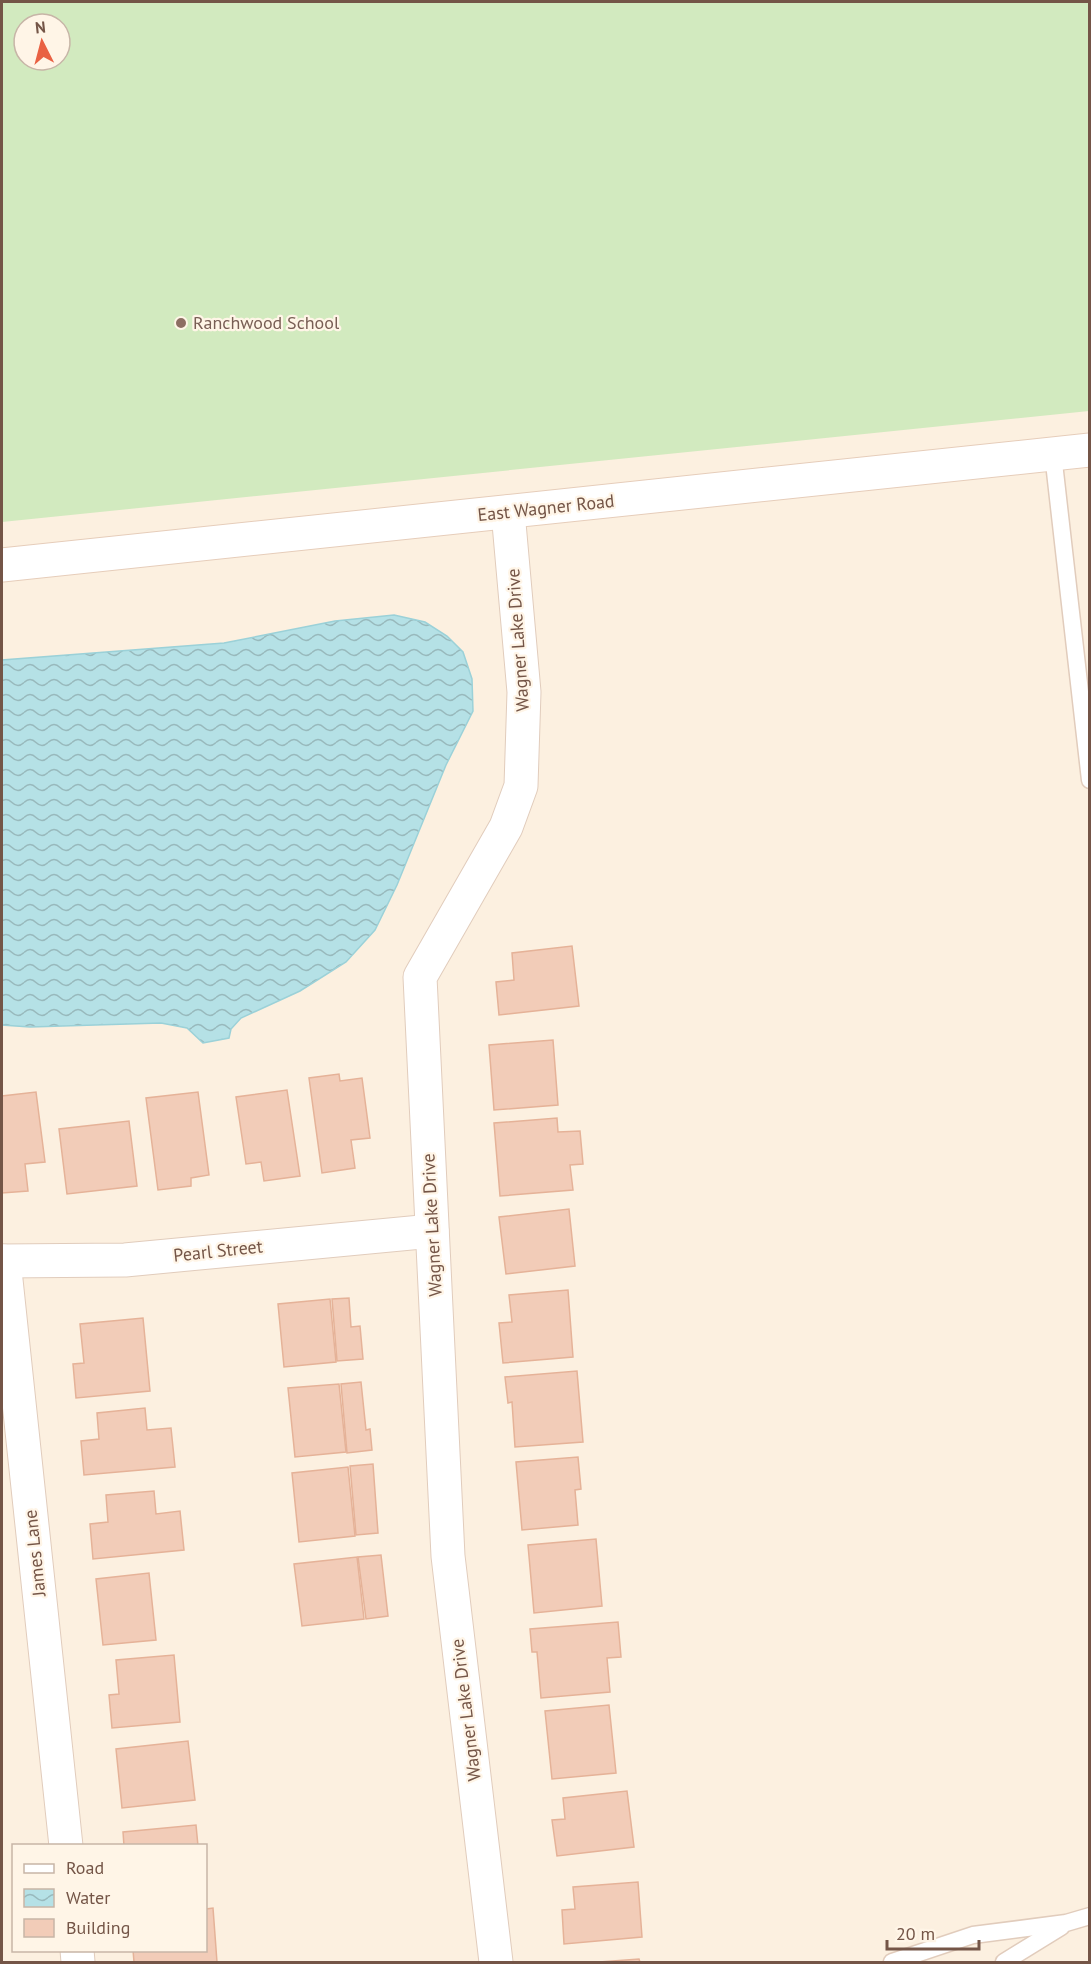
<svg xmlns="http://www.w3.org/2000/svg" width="1091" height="1964" font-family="'PT Sans',sans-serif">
<defs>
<pattern id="water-waves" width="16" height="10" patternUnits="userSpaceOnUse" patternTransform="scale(1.5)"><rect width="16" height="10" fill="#b5e1e6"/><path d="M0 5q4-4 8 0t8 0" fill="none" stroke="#98b9bc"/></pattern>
</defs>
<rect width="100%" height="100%" fill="#fcf0e0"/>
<path fill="#d2eabf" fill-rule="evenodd" d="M2,2h1087v409l-1087,111zM24,24h36v36h-36z"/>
<path fill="url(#water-waves)" stroke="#9bd1d8" stroke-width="1.5" d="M394,615l31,7 22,14 16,16 9,27 1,32 -27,54 -49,120 -22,45 -29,32 -46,29 -59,27 -10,11 -2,9 -26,5 -16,-15 -26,-5 -131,4 -28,-2v-365l222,-17 111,-22z"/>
<g fill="#f2ccb8" stroke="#e5b298" stroke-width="1.5">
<path d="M572,946l7,60 -80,9 -3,-33 18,-2 -2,-27z"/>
<path d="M553,1040l5,65 -64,5 -5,-65z"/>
<path d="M339,1074l1,7 22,-3 8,60 -19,2 4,28 -33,5 -13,-95z"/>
<path d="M287,1090l13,86 -36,5 -3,-19 -15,2 -10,-67z"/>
<path d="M36,1092l9,70 -20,2 3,27 -26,2v-97z"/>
<path d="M198,1092l11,83 -18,3v8l-33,4 -12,-92z"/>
<path d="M557,1118l1,14 22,-1 3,33 -13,1 3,25 -73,6 -6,-73z"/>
<path d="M129,1121l8,65 -70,8 -8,-65z"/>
<path d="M569,1209l6,57 -69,8 -7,-57z"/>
<path d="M568,1290l5,67 -70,6 -4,-40 13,-1 -3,-27z"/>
<path d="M349,1298l2,29 9,-1 3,33 -26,2 -5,-62z"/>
<path d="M330,1299l6,63 -52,5 -6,-63z"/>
<path d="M143,1318l7,73 -74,7 -3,-34 11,-1 -4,-39z"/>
<path d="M577,1371l6,71 -68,5 -3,-45 -4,1 -3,-26z"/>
<path d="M361,1382l5,48 4,-1 2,21 -25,3 -6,-69z"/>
<path d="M339,1384l7,68 -51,5 -7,-69z"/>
<path d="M145,1408l2,22 24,-2 4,39 -91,8 -3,-34 18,-2 -2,-26z"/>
<path d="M578,1457l3,32 -6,1 3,35 -56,5 -6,-68z"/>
<path d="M373,1464l5,69 -22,2 -6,-69z"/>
<path d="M348,1467l7,69 -56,6 -7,-69z"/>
<path d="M154,1491l2,23 24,-3 4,39 -91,9 -3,-35 18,-2 -2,-27z"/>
<path d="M596,1539l6,67 -68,7 -6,-68z"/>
<path d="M381,1555l7,61 -22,3 -8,-62z"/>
<path d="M357,1557l7,62 -62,7 -8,-62z"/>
<path d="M149,1573l7,67 -53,5 -7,-66z"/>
<path d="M618,1622l3,35 -14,1 3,34 -69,6 -4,-46h-5l-2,-23z"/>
<path d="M174,1655l6,67 -68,6 -3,-33 10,-1 -3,-34z"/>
<path d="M609,1705l7,68 -64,6 -7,-68z"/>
<path d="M188,1741l7,59 -73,8 -6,-59z"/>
<path d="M627,1791l7,56 -77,9 -5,-36 13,-1 -2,-21z"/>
<path d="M196,1825l2,21h-74l-1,-14z"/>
<path d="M638,1882l4,55 -78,7 -2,-34 13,-1 -2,-22z"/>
<path d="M213,1908l4,54h-83l-1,-12h73v-41z"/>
<path d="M639,1959l1,3h-41z"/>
</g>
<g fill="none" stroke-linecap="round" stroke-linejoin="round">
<defs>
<g id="lane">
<path d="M1053,454l37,326"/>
<path d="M892,1962l81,-27 93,-12 24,-7"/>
<path d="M1004,1962l57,-35"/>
</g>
<g id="street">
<path d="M2,1261l123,-1 307,-29"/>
<path d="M4,1261l62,585"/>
<path d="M77,1950l1,12"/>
<path d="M496,1962l-48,-406 -28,-579 86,-150 15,-41 3,-94 -16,-180"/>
</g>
<path id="secondary" d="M2,565l1088,-115"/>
</defs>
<use href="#lane" stroke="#e1ccbc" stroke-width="19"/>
<use href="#street" stroke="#e1ccbc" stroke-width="35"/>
<use href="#secondary" stroke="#e6cdba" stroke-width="35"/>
<use href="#lane" stroke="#fff" stroke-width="16"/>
<use href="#street" stroke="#fff" stroke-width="33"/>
<use href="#secondary" stroke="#fff" stroke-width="33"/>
</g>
<circle fill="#8d6e63" stroke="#fff5e7" stroke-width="2" cx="181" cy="323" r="6"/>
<g text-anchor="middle" stroke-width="4.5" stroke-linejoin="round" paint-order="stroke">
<g font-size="18" fill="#785e54" stroke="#fff5e7" text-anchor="start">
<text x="193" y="329">Ranchwood School</text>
</g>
<g font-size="18" fill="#745547" stroke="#fff5e7">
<text transform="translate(546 508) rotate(-6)" y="6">East Wagner Road</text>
<text transform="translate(518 640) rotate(-94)" y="6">Wagner Lake Drive</text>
<text transform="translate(432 1225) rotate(-93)" y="6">Wagner Lake Drive</text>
<text transform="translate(218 1251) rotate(-6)" y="6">Pearl Street</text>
<text transform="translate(35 1553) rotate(-96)" y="6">James Lane</text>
<text transform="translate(466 1710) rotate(-97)" y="6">Wagner Lake Drive</text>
</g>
</g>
<rect width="1091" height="1964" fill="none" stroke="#745547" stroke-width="6"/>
<rect x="12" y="1844" width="195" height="108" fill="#fff5e7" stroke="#c7b5a7" stroke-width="1.5"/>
<rect x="24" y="1864" width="30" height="9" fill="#ffffff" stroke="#c7b5a7" stroke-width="1.5"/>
<text x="66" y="1874" font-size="18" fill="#745547">Road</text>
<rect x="24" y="1889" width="30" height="18" fill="url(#water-waves)" stroke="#c7b5a7" stroke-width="1.5"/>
<text x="66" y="1904" font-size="18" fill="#745547">Water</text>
<rect x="24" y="1919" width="30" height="18" fill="#f2ccb8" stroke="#c7b5a7" stroke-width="1.5"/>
<text x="66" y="1934" font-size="18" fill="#745547">Building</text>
<g transform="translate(42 42) rotate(354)"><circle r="28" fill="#fff5e7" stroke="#c7b5a7" stroke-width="1.5"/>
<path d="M0-4.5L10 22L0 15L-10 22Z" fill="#e96143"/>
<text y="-9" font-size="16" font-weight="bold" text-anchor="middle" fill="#745547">N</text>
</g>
<path d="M887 1940v9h92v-9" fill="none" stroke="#745547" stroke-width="3"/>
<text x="896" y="1940" font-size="18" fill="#745547" stroke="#fff5e7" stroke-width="4.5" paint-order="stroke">20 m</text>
</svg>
